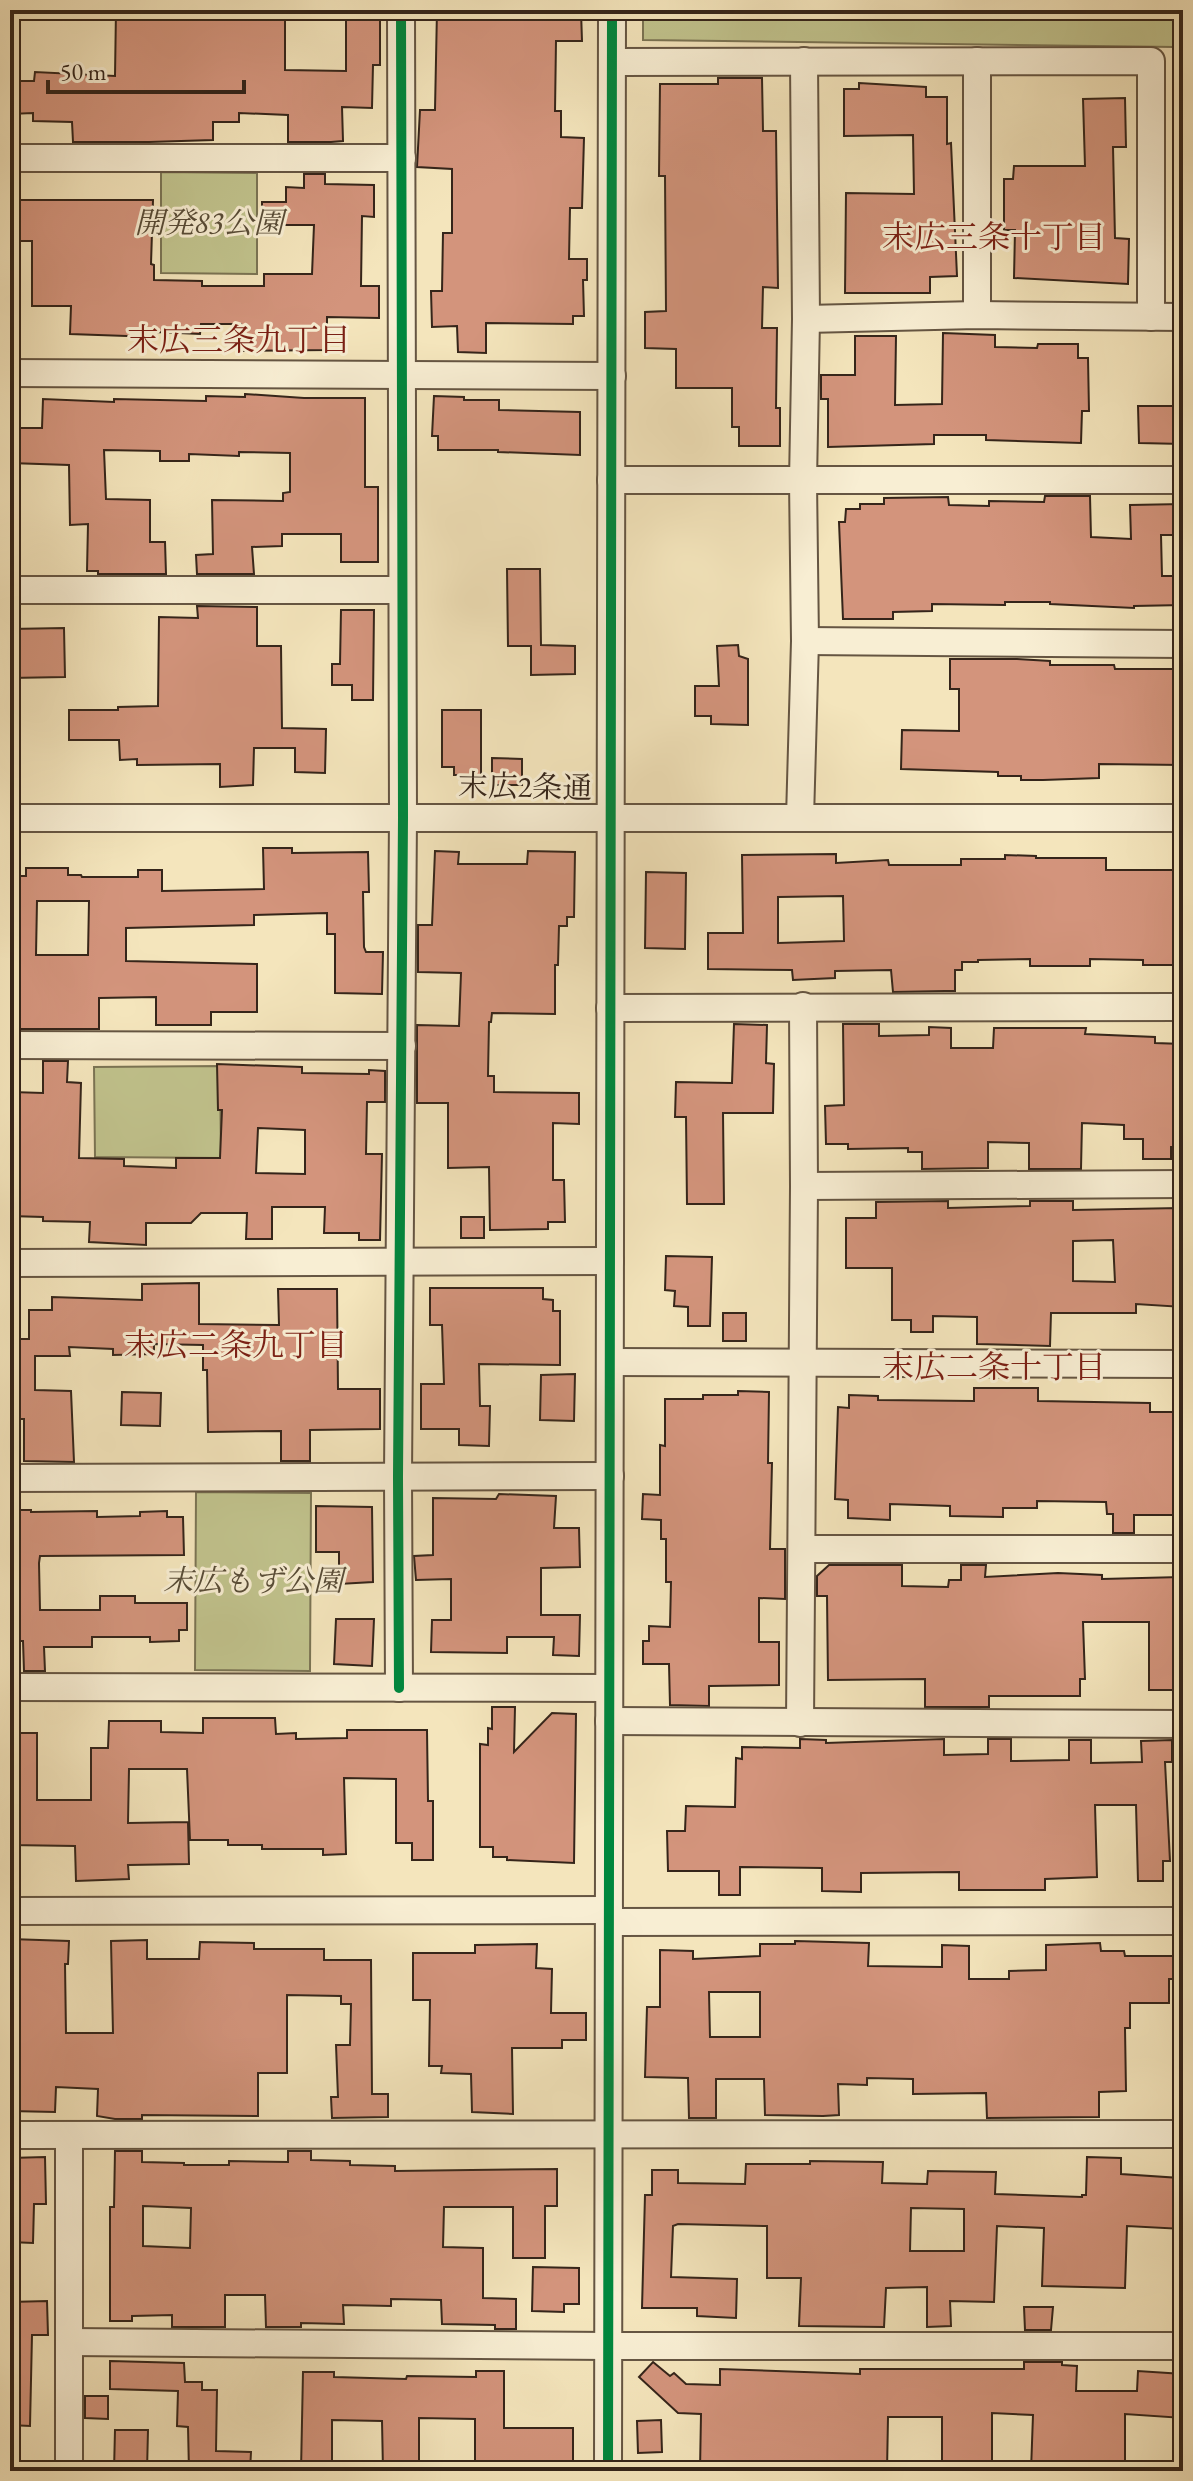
<svg xmlns="http://www.w3.org/2000/svg" width="1193" height="2481" font-family="'EB Garamond','Noto Serif JP',serif">
<rect width="100%" height="100%" fill="#f4e5bc"/>
<filter id="stains"><feTurbulence type="fractalNoise" baseFrequency=".0025" numOctaves="4"/><feColorMatrix values="0 0 0 0 .2 0 0 0 0 .09 0 0 0 0 .02 0 0 0 .5 -.17"/></filter>
<radialGradient id="worn" r=".72"><stop offset=".6" stop-color="#630" stop-opacity="0"/><stop offset="1" stop-color="#630" stop-opacity=".3"/></radialGradient>
<g fill="#c1c38d" stroke="#7b7454" stroke-width="2">
<path d="M643,10h540v285l-7,-1 -2,-247 -531,-7z"/>
<path d="M161,172l96,1v101l-96,-1z"/>
<path d="M220,1066l1,92 -126,-1 -1,-90z"/>
<path d="M196,1492l115,1 -1,178 -115,-1z"/>
</g>
<g fill="#d3947c" stroke="#35251a" stroke-width="2" fill-rule="evenodd">
<path d="M116,10l169,3v57l61,1v-61h34v55h-7l-1,43 -30,-1 1,34 -12,1h-43v-27l-49,-2v9h-26v18l-64,2h-76l-1,-20 -39,-1v-8l-23,1v-33h24l1,-9 80,4z"/>
<path d="M437,10l144,1 1,30h-26l-1,70h6v26l23,1 -2,70h-12l-1,51h18v21h-4l1,36h-11v8l-87,-1v30l-28,-1 -1,-26 -25,1 -1,-36h11l1,-58h9v-64l-35,-2 3,-57h15z"/>
<path d="M718,78h44l1,53h13l2,157 -15,-1 -1,41h15l-1,80h4v38h-41v-19h-7v-39h-56v-39l-31,-1v-36l21,-1 -1,-135h-6l1,-92h58z"/>
<path d="M859,83l67,4v10h21v47l4,-1 6,133 -27,1v16h-85l1,-100 68,1 -1,-59 -69,1v-47h15z"/>
<path d="M1125,98l1,49h-13l2,91 14,1 -1,45 -114,-6 1,-48h-11v-51h9l1,-13h71l-2,-67z"/>
<path d="M304,174h21v10l49,1v32l-12,-1 -1,70h18v32l-52,-1v33l-87,1 1,-27h-40l-1,10 -45,-2v5l-85,-3 1,-28h-39v-65h-22v-41h143l-2,64 3,1v15l48,1v5h62v-12h48l2,-49h-52v-23h24v-15l18,1z"/>
<path d="M943,333l52,2v12l42,1 1,-4h40v14h10l1,53h-7l-1,32 -95,-3v-5h-52v9l-106,3v-48h-7v-24h34v-39h41l-1,69 47,-1z"/>
<path d="M245,394l59,4h61v89h13v75h-37v-28h-59v12l-30,1 2,27h-57l-1,-19 17,-1 -1,-54 71,1v-8l7,-1v-39l-51,-1v4l-50,-2v7h-29v-10l-56,-1 2,49 44,1v42h15l1,32h-68v-3h-11l1,-47 -18,1 -1,-60 -59,-2v-35h32l1,-29 71,3v-3l92,2v-5l39,1z"/>
<path d="M434,396l30,1v3h35v10l81,2v43l-82,-3v-2h-60v-14h-6z"/>
<path d="M1138,406h45v38l-44,-1z"/>
<path d="M1045,496h45l1,41 40,2 -1,-34 53,-1v31h-22l1,41h21v29l-49,1v2l-84,-4v-2h-45v3l-73,-1v7l-39,1v7h-50l-4,-97h6l1,-13h14v-5h24v-6l64,-1 1,8 40,1v-5l55,1z"/>
<path d="M507,569h33l1,76 34,1v28l-44,1v-29h-23z"/>
<path d="M197,606l60,1v39h24l1,82 44,1 -1,44 -30,-1v-24h-41l-1,37 -33,2v-23l-83,1v-6l-17,1 -1,-20h-50v-30h49v-3l40,-1 1,-89 39,1z"/>
<path d="M341,610h33l-1,90h-21v-15h-20v-21h8z"/>
<path d="M64,628l1,49 -55,1v-49z"/>
<path d="M738,645l1,11 9,3v66l-37,-1v-8h-16v-30h24l-2,-40z"/>
<path d="M950,659h67l33,2v4h64l1,4h68v96l-84,-1v14l-56,2h-22v-4h-23v-4l-97,-3 1,-39 57,1v-42h-9z"/>
<path d="M442,710h39v65h-27v-8h-12z"/>
<path d="M492,758l30,1v26h-30z"/>
<path d="M263,848h29v5l76,-1 1,40h-6l1,55 2,5h17l-1,42 -47,-1v-59h-8v-21l-73,2v10l-128,3v33l131,3v48h-46v13h-55v-28l-57,1v31h-89l1,-153h15v-8h42v7h13l1,2h56v-7h24v21l102,-2zM37,901h52l-1,54h-52z"/>
<path d="M435,851l24,1 -1,12h69l1,-13 47,1 -1,65h-7v9h-8l-1,39h-3v49l-63,-1 -1,9h-2l-1,54h6v16l85,1v31l-26,-1v57h11l1,42h-17v7l-58,1 -1,-63 -41,1v-65h-31v-78l42,1 2,-53 -43,-1v-47h14z"/>
<path d="M836,854v9l52,-3 1,5h72v-6h44v-4l31,1v2h70v12h77v95h-40v-5l-53,-1v7h-60v-7l-52,1v2h-16v8h-7v21h-10l-52,1 -2,-22 -56,1v7l-42,2 -1,-10 -84,-1v-36h35l-1,-78zM843,896l1,45 -66,2v-46z"/>
<path d="M646,872l40,1 -1,76 -40,-1z"/>
<path d="M734,1024l33,1 -1,38 8,1 -1,49h-50l1,91h-37l-1,-87h-11l1,-35 56,1z"/>
<path d="M843,1024h36v12l50,-1v-8l22,1v20h42l1,-20h92l-1,6 70,3v6l28,1 -3,103h-9v12h-28v-20h-19v-14l-42,-2 -1,46h-52v-26l-41,-1v26l-66,1v-17h-14v-4l-60,1v-5h-22l-1,-38 19,-1z"/>
<path d="M43,1061h25l-1,21 14,1 -2,75 45,1v7l52,2v-10h44l2,-48h-4l-1,-46 85,3v6l67,1v-4l16,1v31h-18l-1,52h16l-2,86h-21v-7h-35l1,-26h-53v32h-26l1,-26h-46l-10,10h-45v22l-57,-3 1,-20 -47,-1v-4l-33,-1 2,-124 31,1zM258,1128l47,2v44l-49,-1z"/>
<path d="M948,1201v7l82,-2v-5h43v9l106,-2v67h4v32l-47,-3v9h-85l-1,33 -73,-2v-27l-44,-1v16h-22v-12h-19v-52h-46v-50h30v-16zM1113,1240l2,42 -42,-1v-40z"/>
<rect x="461" y="1217" width="23" height="21"/>
<path d="M666,1256l46,1 -2,69h-22v-19l-14,-1 1,-15 -10,-1z"/>
<path d="M199,1283v41l80,1 -1,-36h59l1,100h42v40l-70,1v31h-29v-30l-73,1 -1,-62h-4v-25l-49,-1v10l-41,1v-6l-44,-2 1,9h-35v34l36,1 3,71 -50,-1v-42h-14v-80h19v-29h23v-13l90,3v-16z"/>
<path d="M430,1288h113v11l10,1v11h7v54l-81,-1 1,42h10l-1,40 -30,-1v-16h-38v-45h23l-2,-59h-12z"/>
<rect x="723" y="1313" width="23" height="28"/>
<path d="M575,1374l-1,47 -34,-1 1,-45z"/>
<path d="M974,1388h64v13l112,2v9h32l1,103h-49v18h-21v-19h-6l-1,-12 -69,-1v7h-34v9l-53,-1v-10l-60,-2v16l-42,-2v-18l-13,-1 1,-33 2,-59 11,1v-13l29,1v4l96,1z"/>
<path d="M738,1391l31,1 -1,71h4l-2,86h15v50l-26,-1v44h20v43l-70,1v20l-39,-1 -1,-41h-26v-23h6v-15l21,1 1,-45h-5v-43h-5v-19l-19,-1 1,-25 17,1v-50l5,1v-47h38v-4h35z"/>
<path d="M122,1392l39,1 -1,33 -39,-1z"/>
<path d="M499,1494l57,2 -2,32h25l1,39 -39,1v47h39l-1,41 -26,-1 1,-18h-47v16l-76,-1 1,-32h19v-41l-35,1 -2,-24 19,-1v-57l63,1z"/>
<path d="M316,1506l56,1 1,75 -34,2v-32h-23z"/>
<path d="M10,1510h21v2l66,-1v6l43,-1v-4l27,-1v6h16l1,38 -144,1 -1,7 1,47h60v-14h35v7h52v27h-8v11l-29,1v-5h-58v10h-48l1,24h-21l-1,-30h-11v-11h-2z"/>
<path d="M829,1565h73v21l46,1 1,-7h12v-15h25l-1,12 73,-4 44,2v4l79,-2 1,113h-33v-68h-66l2,57h-5v17h-91v11h-64v-28l-97,1 -1,-84h-10v-20z"/>
<path d="M336,1619h38l-2,47 -38,-2z"/>
<path d="M492,1707h23l-1,45 38,-39 24,1 -2,149 -67,-3v-3h-14v-10h-13v-103l8,1v-17l4,1z"/>
<path d="M203,1718h72l1,16 20,-1v6l51,-1v-8h80l1,71h5v59h-21v-17h-16v-64l-52,-1 2,76 -23,1v-6h-61v-4h-34v-5h-38l-3,-71h-58l-1,54 60,-1 1,42 -61,1 1,14 -53,2 -1,-35 -65,-1v-112h27v67h54v-52h17l1,-27h52v11l42,1z"/>
<path d="M800,1739l26,1v3l118,-4v16l44,-1v-15h23v22l58,-1v-20h22v23l51,-1 -1,-21 31,-1v22h-7l5,99h-7v20h-25l-2,-76h-41l2,72 -52,2v11h-86v-18l-98,1v19l-39,-1v-23l-82,-1v28h-21v-24h-51l-1,-40h18l1,-25 49,1 1,-49 6,1v-12l58,1z"/>
<path d="M10,1939l59,2 -1,23h-3l1,69h47l-2,-92 36,-1v19h52l1,-17 54,1v6h70v11h47l1,134h16v23l-56,1 -1,-21h7l-2,-52h14l1,-41h-10v-8l-54,-1v78h-29v43l-116,-1v4h-27l-18,-3 1,-27 -42,-2 -1,25 -45,-1z"/>
<path d="M795,1941l74,2 -1,23 74,1v-22l27,1v33h40v-8l37,-1v-25l54,-2 1,8h23l1,5h58v23h-14v24h-39v25h-5l1,63 -27,1v25l-112,1 -1,-25 -73,1v-15l-46,-1v7l-29,-1 1,31 -16,1 -58,-1 -1,-36h-48v39h-27l-1,-40 -43,-1 2,-70h13v-57l33,1v8l67,-3v-12h35zM709,1992h51v45h-50z"/>
<path d="M537,1944l-1,24 16,1 -1,44h35v27h-24v8h-50l1,66 -41,-2 -1,-38 -30,-1 1,-7h-13l1,-66h-17v-47h62v-8z"/>
<path d="M115,2151h27v11l42,1v2h45v-4l59,1v-11h23v9l39,1v4l45,1v5l162,-2v37h-12v52h-32v-51h-69l-1,40 40,1v50l33,1v30h-21v-4l-53,-1 -1,-24 -50,-1v7l-48,-1 1,19 -43,-1v4h-35l-1,-32h-40v32h-53v-12l-40,1v5h-22v-114h4zM143,2206l48,2 -1,40 -47,-2z"/>
<path d="M45,2157l1,47h-12l-1,39 -23,-1v-84z"/>
<path d="M1087,2157l34,1v16l59,4v10h3v41l-56,-3 -2,62 -83,-2 2,-58 -47,-2 -3,76 -44,-1 1,25 -24,1v-40l-41,1 -2,39 -85,-1 2,-48h-34v-52l-89,-2 -5,2 -2,51 66,2 -1,39 -39,-2v-8h-55l3,-113h7v-25h26v13l67,1 1,-20h64v-3l73,1 -1,21 45,1 1,-13 68,1 -1,22 87,3v-2h4zM911,2208l53,1v42h-54z"/>
<path d="M533,2267l46,1v36h-15v8l-32,-1z"/>
<path d="M47,2301l1,34h-16l-2,91 -20,-1v-123z"/>
<path d="M1024,2307h29l-2,23h-26z"/>
<path d="M110,2361l74,2 1,19h17v8h15l-1,61 35,1 -1,19h-61l-1,-44 -11,-1 1,-35 -68,-2z"/>
<path d="M653,2362l17,14 4,-3 12,11 34,1v-16l140,5v-5h164v-7h38v3l15,1 -1,25h61l1,-20 45,3v44l-58,-4v57h-94l2,-56 -41,-2v58h-50v-54h-54l-1,54h-187l1,-57 -23,-1 -39,-36z"/>
<path d="M476,2371h28v57h69v39h-69v4h-29v-52l-56,-1v53h-36l-1,-50 -50,-1v51h-31l2,-99h31v5l72,2 1,-3 69,1z"/>
<path d="M85,2396h23v23l-23,-1z"/>
<path d="M661,2420l1,32 -24,1 -1,-32z"/>
<path d="M115,2430h33l-1,41h-33z"/>
</g>
<g fill="none" stroke-linecap="round" stroke-linejoin="round">
<defs>
<g id="minor">
<path d="M612,62l539,-1v256"/>
<path d="M10,158h392"/>
<path d="M977,315v-254"/>
<path d="M806,319l171,-4 206,2"/>
<path d="M10,373l602,3"/>
<path d="M611,480h572"/>
<path d="M10,590h391"/>
<path d="M805,641l378,3"/>
<path d="M10,818h1173"/>
<path d="M800,818l5,-177 -2,-160 3,-162 -2,-258"/>
<path d="M610,1008l573,-1"/>
<path d="M10,1045l392,1"/>
<path d="M804,1186l379,-2"/>
<path d="M10,1263l600,-2"/>
<path d="M610,1362l573,2"/>
<path d="M10,1478l600,-2"/>
<path d="M802,1549h381"/>
<path d="M10,1687l599,1"/>
<path d="M399,1688l-1,-211 5,-660 -2,-807"/>
<path d="M609,1721l574,3"/>
<path d="M800,1723l4,-537 -1,-180"/>
<path d="M10,1911l599,-1"/>
<path d="M609,1922l574,-1"/>
<path d="M10,2135l1173,-1"/>
<path d="M69,2342l539,4h575"/>
<path d="M69,2471v-336"/>
<path d="M608,2471l4,-2461"/>
</g>
</defs>
<use href="#minor" stroke="#655542" stroke-width="30"/>
<use href="#minor" stroke="#f8eed3" stroke-width="26"/>
<defs>
<g id="cycleway">
<path d="M399,1688l-1,-211 5,-660 -2,-807"/>
<path d="M608,2471l4,-2461"/>
</g>
</defs>
<use href="#cycleway" stroke="#f8eed3" stroke-width="15"/>
<use href="#cycleway" stroke="#00873e" stroke-width="10"/>
</g>
<g text-anchor="middle" stroke-width="6" stroke-linejoin="round" paint-order="stroke">
<g font-size="30" font-style="italic" fill="#584c37" stroke="#f8eed3">
<text x="209" y="233">開発83公園</text>
<text x="253" y="1591">末広もず公園</text>
</g>
<g font-size="30" fill="#35251a" stroke="#f8eed3">
<text transform="translate(525 787) rotate(1)" y="10">末広2条通</text>
</g>
<g font-size="32" fill="#7a1f14" stroke="#f8eed3">
<text x="994" y="248">末広三条十丁目</text>
<text x="239" y="351">末広三条九丁目</text>
<text x="236" y="1356">末広二条九丁目</text>
<text x="994" y="1378">末広二条十丁目</text>
</g>
</g>
<rect width="1193" height="2481" fill="none" stroke="#f4e5bc" stroke-width="40"/>
<rect x="12" y="12" width="1169" height="2457" fill="none" stroke="#35251a" stroke-width="4"/>
<rect x="20" y="20" width="1153" height="2441" fill="none" stroke="#35251a" stroke-width="2"/>
<path d="M48 80v12h196v-12" fill="none" stroke="#35251a" stroke-width="4"/>
<text x="60" y="80" font-size="24" fill="#35251a" stroke="#f8eed3" stroke-width="6" paint-order="stroke">50 m</text>
<rect width="100%" height="100%" filter="url(#stains)"/>
<rect width="100%" height="100%" fill="url(#worn)"/>
</svg>
